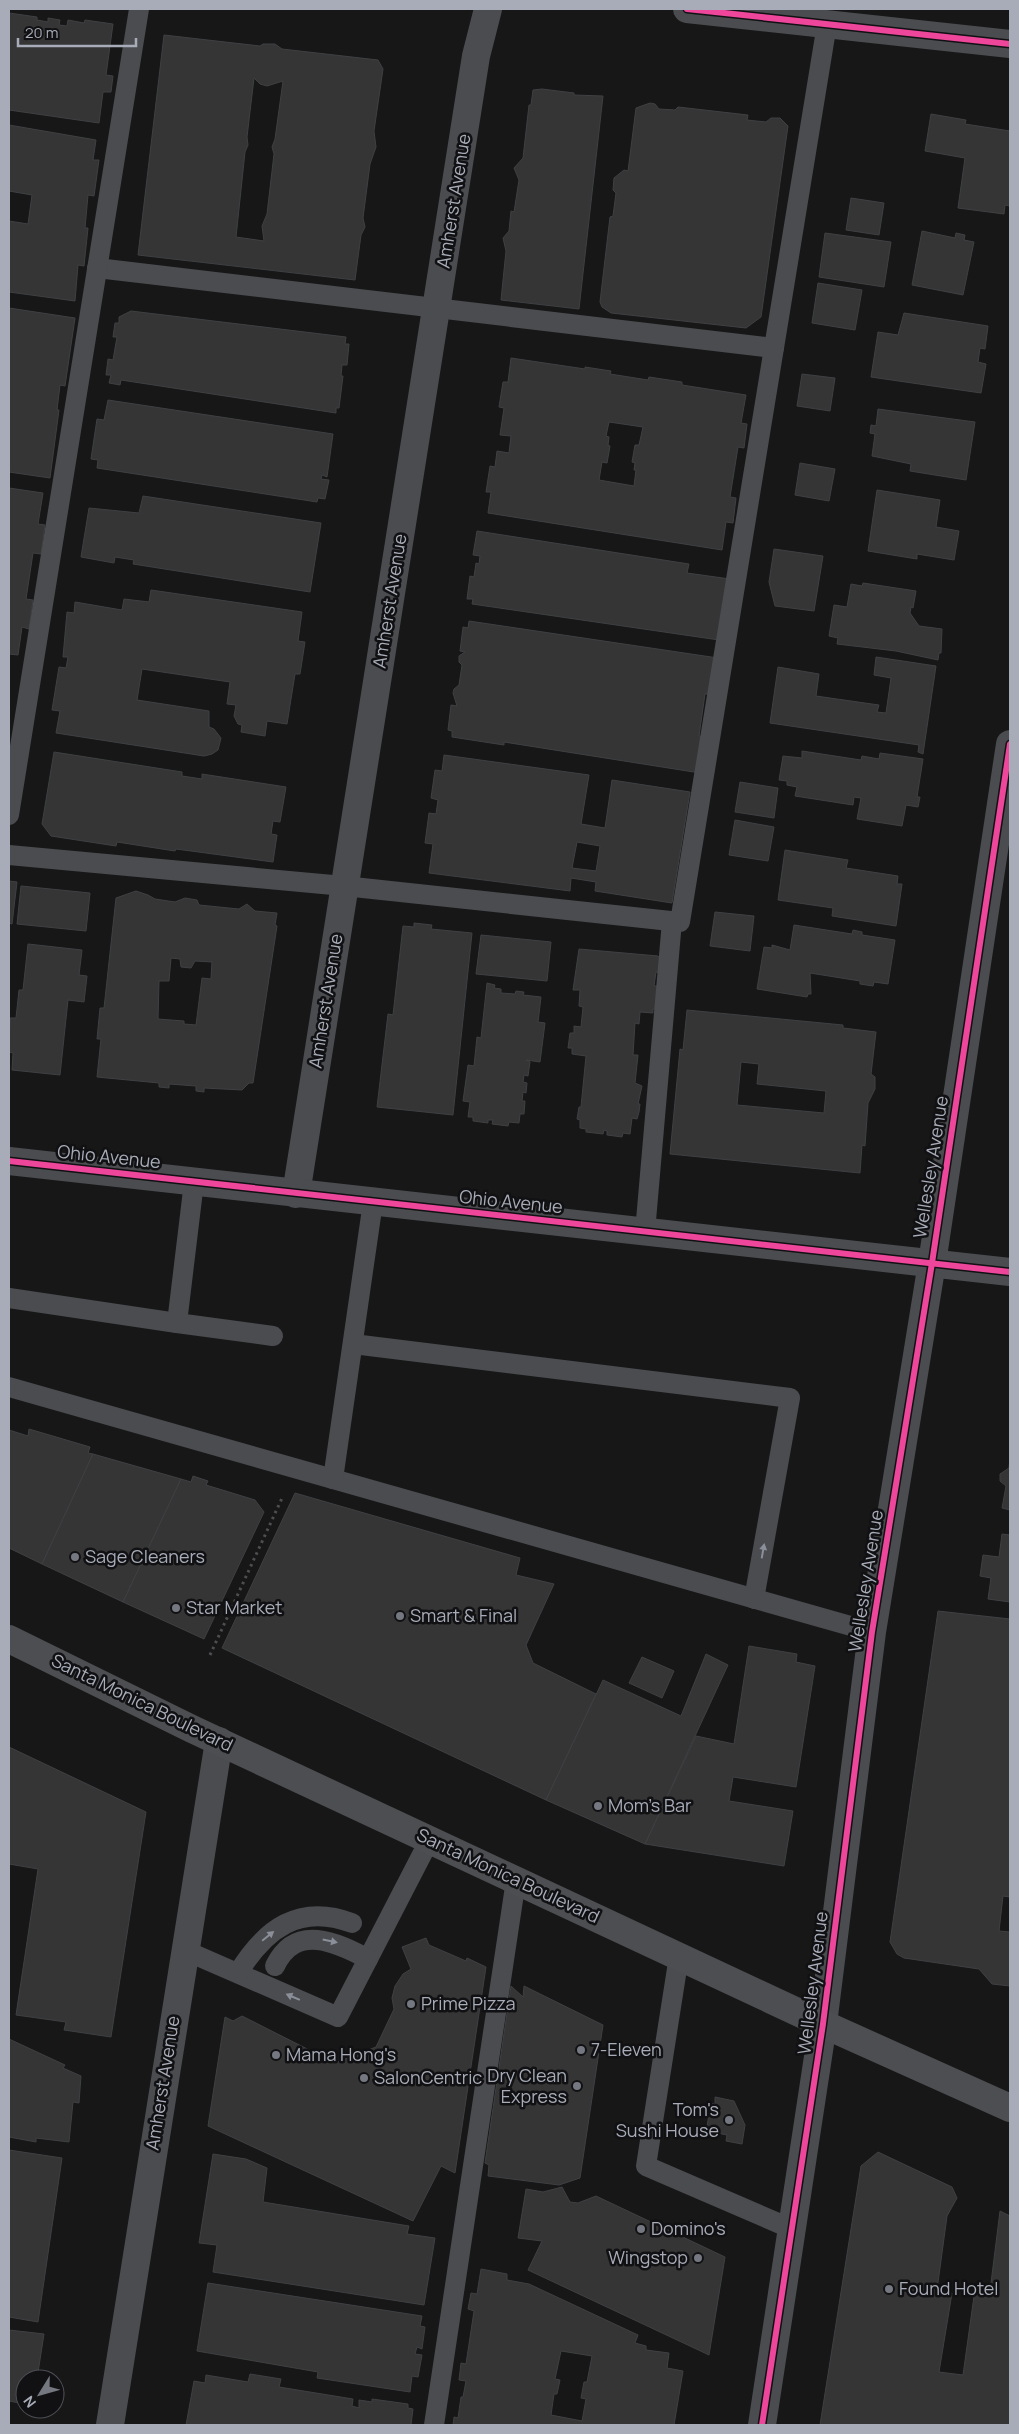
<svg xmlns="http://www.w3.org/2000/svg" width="1019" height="2434" font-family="Manrope,sans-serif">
<rect width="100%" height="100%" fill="#171717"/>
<g fill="#353536" stroke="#3f4043" fill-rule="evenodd">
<path d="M9,13l28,4v3l11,2v-4l12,2 -1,5 8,1 1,-6 16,3 1,-3 28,4 -7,51 7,1 -2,16h-8l-4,31 -90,-13z"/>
<path d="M164,35l96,11 3,-2h12l7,5 96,11 5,9 -9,62 2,16 -6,17 -7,54 2,9 -4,8 -6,45 -217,-25zM254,78l6,6 7,2 16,-5 -8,58 -3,8 2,7 -7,60 -5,12 2,15 -28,-4 9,-85 3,-7 -1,-8z"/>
<path d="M542,89l32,4v2l29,1 -24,213 -78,-9 5,-49 -3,-13 6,-7 2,-20 3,1 5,-32 -5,-12 9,-10 6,-53h2l2,-15z"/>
<path d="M650,103l5,1 4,5 16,1 3,-3 70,8 -1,5 19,2 5,-4h9l8,8 -27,191 -15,11 -135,-15 -9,-6 -2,-5 10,-85 3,-1 3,-23 -3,-3 1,-12 10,-8 4,1 8,-63z"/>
<path d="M931,114l35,6 -1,4 45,7v75l-5,-1 -1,9 -46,-6 7,-50 -40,-7z"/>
<path d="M9,125l87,15 -3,20h6l-5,36 -6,-1 -3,33h3l-4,38 -6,-1 -3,36 -66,-9v-71l19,3 4,-29 -23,-4z"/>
<path d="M851,198l33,5 -5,32 -33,-5z"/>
<path d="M922,231l33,7 1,-5 9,2 -1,5 10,2 -11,53 -51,-10z"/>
<path d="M825,233l66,9 -7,45 -65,-10z"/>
<path d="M818,283l44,7 -7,40 -43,-7z"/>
<path d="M9,308l66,10 -10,68 -5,-1 -3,25h2l-9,68 -41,-6z"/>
<path d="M131,311l215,26 -1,7h4l-2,21h-5l-1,11h2l-4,32h-3v5l-215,-33 -1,5 -11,-2 2,-8h-5l2,-16 5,1 4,-23h-4l2,-14h4v-6z"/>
<path d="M904,313l84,13 -3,23 -5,-1 -2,14 8,2 -5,29 -110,-16 7,-45 20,3z"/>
<path d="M511,358l74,11v-2l26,4 -1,3 38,6 1,-3 33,5v3l64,10 -5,28 6,1 -3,24 -6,-1 -8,50 6,1 -3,25 -7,-1 -4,28 -234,-37 3,-21h-5l4,-26 5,1 2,-16 12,2 2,-17 -11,-1 4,-27 -5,-1 4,-25h5zM609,422l34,5 -4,18h-4l-3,17 3,1 -1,7h2l-2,16 -35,-6 3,-18 5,1 3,-17 -2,-1 1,-8 -3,-1z"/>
<path d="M802,374l33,4 -5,33 -33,-5z"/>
<path d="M108,400l225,34 -6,43 -5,-2 -1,4 8,1 -4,19 -7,-1 -1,4 -220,-34 1,-8 -7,-1 6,-40 7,1z"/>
<path d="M878,409l97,13 -9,58 -56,-9 1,-7 -39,-8 3,-22 -5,-1 1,-8 5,1z"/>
<path d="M800,463l35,6 -6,32 -34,-6z"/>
<path d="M9,488l34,5 -5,31 7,1 -4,29 -8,-1 -7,46 7,1 -4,29 -7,-2 -4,28 -9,-1z"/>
<path d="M877,490l63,10 -4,27 23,4 -5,29 -37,-6v5l-49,-8z"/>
<path d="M143,496l178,27 -11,69 -177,-28 1,-4 -19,-3 -1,6 -33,-6 8,-49 50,5z"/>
<path d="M477,531l212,33 -2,9 43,6 -11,61 -247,-36 1,-5h-6l3,-23 4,1 2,-14 3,1 1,-8 -7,-1z"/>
<path d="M774,549l49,7 -9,55 -39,-5 -6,-24z"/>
<path d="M863,583l53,8 -3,17 -2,-1 -1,6 9,13 23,3 -1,24h-2l-1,7 -42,-9 -59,-7 1,-6 -9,-2 5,-31 13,2 4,-23 11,2z"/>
<path d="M151,590l151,22 -4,29 7,1 -5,32h-5l-8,50 -20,-3 -2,15 -24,-4 1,-7 -4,-1 -4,-8 2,-11 -9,-1 3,-22 -88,-13 -5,31 72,11v16l5,2 7,9 -3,12 -6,4 -8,2 -148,-23 4,-22 -8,-1 7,-43 7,1 2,-11h-5l4,-45 7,1 1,-11 47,8 2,-11 25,3z"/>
<path d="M469,621l249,37 -5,36h-8l-6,42 6,1 -5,36 -196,-31v3l-52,-8v-6l-4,-1 3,-25 6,1 -4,-13 1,-4 5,-4 3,-20 -3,-3v-6l6,-4 -5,-1 3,-24 5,1z"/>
<path d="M876,657l60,9 -13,88 -5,-2 1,-7 -149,-22 8,-56 41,7 -3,22 63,9 -2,7 9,1 5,-35 -17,-3z"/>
<path d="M802,751l59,9 1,-4 17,3 1,-6 43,6 -6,38h3l-2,10 -12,-2 -4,21 -45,-7 4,-21 -7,-1 -1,8 -58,-9 2,-9 -10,-2v-4l-8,-1 4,-24 19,2z"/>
<path d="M54,752l128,20v4l20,3v-5l84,13 -6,35 -7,-1 -2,13 6,1 -4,27 -97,-13 -1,2 -58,-9 -1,4 -65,-10 -9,-12z"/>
<path d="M444,755l145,20 -8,49 24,4 7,-48 78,12 -18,111 -77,-12 1,-9 -25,-4 -1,13 -141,-18 4,-29 -8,-1 4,-30 7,1 2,-14 -7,-2 4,-28 7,1zM577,842l23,4 -4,25 -24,-3z"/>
<path d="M740,782l38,6 -4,30 -39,-6z"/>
<path d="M735,820l39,7 -6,34 -39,-6z"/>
<path d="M785,850l63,10 -2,8 52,8 -1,8h5l-6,42 -64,-10 1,-8 -55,-8z"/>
<path d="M9,881l8,1 -5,42 -3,-1z"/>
<path d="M21,886l69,7 -4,38 -69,-7z"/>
<path d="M136,891l12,4 7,4 20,3 10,-4 12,2 2,5 40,4 8,-5 8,7 22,2 -2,12 2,1 -24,157h-4l-7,7 -38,-2v4l-8,-1v-5l-27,-2v4l-10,-1v-4l-62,-6 4,-38h-4l3,-31h4l12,-110zM171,958l9,1 1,8 10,1 4,-7 17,1 -1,17 -9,-1 -6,47 -12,-1v-3l-26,-2 1,-38h10z"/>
<path d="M715,912l39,4 -4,35 -40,-5z"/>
<path d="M414,923l18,2 -1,4 41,4 -19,182 -76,-8 11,-93 5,1 10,-89 11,1z"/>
<path d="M794,925l58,9 1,-4 9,2v3l33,5 -7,44 -14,-2 -1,4 -13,-2v-3l-50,-8 1,21h-3l-1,3 -50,-8 7,-42 8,1v-3l18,5z"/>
<path d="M481,935l70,7 -4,39 -71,-7z"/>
<path d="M28,944l54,6 -3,25 8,1 -3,26 -16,-2 -8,75 -48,-5 1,-17 -4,-1 1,-34h6l3,-28h4z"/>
<path d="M579,949l79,7 2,2 -1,15 -3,-1 -2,14h4l-3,23h-2v4l-13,-1 -1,12 -4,-1 -2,32h5l-3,28 7,3 -4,18h2l-1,8 -2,7 -5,-1 -2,16 -7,-1 -1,4 -15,-2v-4l-3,-1 -1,4 -17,-2v-3l-6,-1v-8l-3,-1 2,-12h2l5,-51 -14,-2v-6h-4l2,-15h4v-7l7,1 2,-20 -4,-1 1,-16h-7z"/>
<path d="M487,983l8,2 -1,3 7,1v4l14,1 1,-3 8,1 -1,3 18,2 -3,25 7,1 -5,39 -14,-2 4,2 -2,14 -4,-1 -1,7 4,1 -1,10 -3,-1 -1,9h3l-1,13h-4l-1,9 -10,-1 -1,4 -16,-2 1,-4h-5v3l-15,-2v-4h-5l2,-15 -7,-1 5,-36 6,1 3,-29 4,1z"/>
<path d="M687,1010l156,15v3l33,4 -5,42 4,3v12l-7,14 -3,43 -3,-1 -2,28 -190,-19 10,-105 3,1zM741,1062l18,2 -2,20 69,7 -2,22 -87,-8z"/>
<path d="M29,1429l61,18 -2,6 5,1 -51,110 -33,-16v-118l19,6z"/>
<path d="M93,1454l88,25 -58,123 -81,-38z"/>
<path d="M1010,1458v52l-8,-2 4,-22 -6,-5v-7l9,-6z"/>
<path d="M193,1476l15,5 -2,4 49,15 9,12 -60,127 -81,-37 58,-123 10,3z"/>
<path d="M295,1493l225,65 -4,17 38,9 -28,61 7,18 63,31 -50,106 -324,-152z"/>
<path d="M1002,1534l8,1v67l-22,-3 3,-21 -11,-2 3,-21 16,2z"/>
<path d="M938,1611l72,8v278l-7,-1 -4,35 11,1v54l-18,-2 -13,-15 -75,-11 -7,-4 -7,-12z"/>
<path d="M749,1646l48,8 -1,8 19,4 -19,121 -63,-10 -4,24 64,10 -9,55 -139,-22 51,-108 38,8z"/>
<path d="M706,1654l22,11 -83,179 -99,-44 57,-120 78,36z"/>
<path d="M642,1657l32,14 -12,27 -33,-15z"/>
<path d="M9,1747l137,65 -35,225 -47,-7 2,-8 -50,-7 22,-146 -29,-5z"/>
<path d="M426,1938l3,7 37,16 1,-3 19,9 -31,206 -14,-7 -28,55 -205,-95 17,-109 8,4 9,-5 93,47 41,-16 18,-38 -2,-11 3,-12 8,-12 8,-5 -9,-22z"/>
<path d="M511,1986l12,11 1,-11 79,39 -23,153 -21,7 -71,-9 1,-11 -4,-2z"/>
<path d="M9,2039l56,26 -2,3 18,8 -2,27 -6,-1 -4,40 -33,-4v4l-27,-5z"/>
<path d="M715,2097l19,4 11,24 -3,19 -16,-3 1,-6 -10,-2v-5l-10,-2 4,-23 4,1z"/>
<path d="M9,2150l53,8 -24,164 -29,-5z"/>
<path d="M878,2152l74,35 5,11 -10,18 -10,74 15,3 -13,79 24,3 12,-86 15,2 10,-80 10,5v209h-190l41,-259z"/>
<path d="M213,2154l33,5 21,9 -4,34 146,24 -2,8 28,4 -11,67 -211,-33 4,-27 -18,-2z"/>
<path d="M562,2187l8,15 8,1 18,-7 129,61 -16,98 -181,-85 14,-29 -24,-3 8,-49 17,3z"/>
<path d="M481,2269l26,5v6l22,4 109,51 -3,8 11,3v4l23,3 -2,15 16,3 -9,54h-221l1,-8 4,1 3,-21h2l3,-16 -7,-1 2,-17 5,1 8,-53 -6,-2 3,-16 6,1zM561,2351l31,5 -5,26h-3l-3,16 5,1 -4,22 -31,-6 3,-21h3l3,-14 -5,-1z"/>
<path d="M208,2283l214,33 -2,10 5,1 -3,22 -5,-2 -2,7 7,1 -4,22 -6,-1 -2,16 -93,-14 1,-6 -121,-21z"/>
<path d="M9,2330l35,4 -7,45h-12v25l-16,-3z"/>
<path d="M250,2374l31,5 -2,8 74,12 -1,7 7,2v-8l13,2v-3l36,5v4l5,1 -2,16h-225l8,-44 11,2 1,-8 42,7z"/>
</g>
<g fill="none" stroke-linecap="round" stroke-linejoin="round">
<path stroke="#4d4e51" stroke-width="3" stroke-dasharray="2.5 4" stroke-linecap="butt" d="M210,1655l73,-159"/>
<g stroke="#4a4c50" stroke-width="20">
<path d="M97,268l677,80"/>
<path d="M9,815l130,-806"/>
<path d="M9,855l335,31 336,36 147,-898"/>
<path d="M194,1182l-17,141 96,13"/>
<path d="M645,1232l27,-311"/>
<path d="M9,1298l168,25"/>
<path d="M353,1344l437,54 -36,201"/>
<path d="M9,1387l863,245"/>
<path d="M333,1479l40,-277"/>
<path d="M184,1950l154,67 92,-178"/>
<path d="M679,1956l-33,210 146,63"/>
<path d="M275,1966c21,-43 61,-24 93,-7"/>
<path d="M238,1973c27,-44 61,-70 114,-50"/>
<path d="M434,2425l82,-545"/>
</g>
<g stroke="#4a4c50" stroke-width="28">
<path d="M296,1194l180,-1138 12,-47"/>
<path d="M110,2425l109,-684"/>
<path d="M762,2425l61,-401 49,-392 60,-369 78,-519"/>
</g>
<g stroke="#4a4c50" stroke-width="28">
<path d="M687,9l323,35"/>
<path d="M9,1161l1001,111"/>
</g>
<path stroke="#4d4e51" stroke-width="28" d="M9,1639l183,90 631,295 187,84"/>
<defs>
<g id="cycleway">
<path d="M687,9l323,35"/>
<path d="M9,1161l1001,111"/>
<path d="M762,2425l61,-401 49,-392 60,-369 78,-519"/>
</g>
</defs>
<use href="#cycleway" stroke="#111113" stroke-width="9"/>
<use href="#cycleway" stroke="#ed469a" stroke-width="6"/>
</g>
<defs><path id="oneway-solid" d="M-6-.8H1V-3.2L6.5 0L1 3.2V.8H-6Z" transform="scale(1.25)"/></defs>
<g fill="#8b8f99">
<use href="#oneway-solid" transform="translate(763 1551) rotate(-80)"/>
<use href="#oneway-solid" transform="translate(268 1936) rotate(-39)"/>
<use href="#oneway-solid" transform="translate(330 1941) rotate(12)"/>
<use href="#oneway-solid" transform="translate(293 1997) rotate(-157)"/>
</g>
<g fill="#757880" stroke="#111113" stroke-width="2">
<circle cx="75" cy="1557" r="5"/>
<circle cx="176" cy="1608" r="5"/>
<circle cx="400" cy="1616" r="5"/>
<circle cx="598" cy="1806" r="5"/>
<circle cx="411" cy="2004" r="5"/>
<circle cx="581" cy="2050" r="5"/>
<circle cx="276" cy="2055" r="5"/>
<circle cx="364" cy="2078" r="5"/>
<circle cx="577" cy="2086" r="5"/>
<circle cx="729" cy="2120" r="5"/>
<circle cx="641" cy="2229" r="5"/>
<circle cx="698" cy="2258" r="5"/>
<circle cx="889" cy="2289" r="5"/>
</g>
<g text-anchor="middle" stroke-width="5" stroke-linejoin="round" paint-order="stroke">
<g font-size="18" fill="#a7acb8" stroke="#111113">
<text transform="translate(454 201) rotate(-81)" y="6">Amherst Avenue</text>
<text transform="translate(390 601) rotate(-81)" y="6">Amherst Avenue</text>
<text transform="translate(326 1001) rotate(-81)" y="6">Amherst Avenue</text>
<text transform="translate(109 1157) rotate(6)" y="6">Ohio Avenue</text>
<text transform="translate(931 1167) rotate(-81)" y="6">Wellesley Avenue</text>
<text transform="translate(511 1202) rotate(6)" y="6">Ohio Avenue</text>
<text transform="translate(866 1581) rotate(-81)" y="6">Wellesley Avenue</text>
<text transform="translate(142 1703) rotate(26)" y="6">Santa Monica Boulevard</text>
<text transform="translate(508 1876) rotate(25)" y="6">Santa Monica Boulevard</text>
<text transform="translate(813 1983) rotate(-83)" y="6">Wellesley Avenue</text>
<text transform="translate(163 2083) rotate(-81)" y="6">Amherst Avenue</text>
</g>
<g font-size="18" fill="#a7acb8" stroke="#111113" text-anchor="start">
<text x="85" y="1563">Sage Cleaners</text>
<text x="186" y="1614">Star Market</text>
<text x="410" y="1622">Smart &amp; Final</text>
<text x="608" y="1812">Mom's Bar</text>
<text x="421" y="2010">Prime Pizza</text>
<text x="591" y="2056">7-Eleven</text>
<text x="286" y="2061">Mama Hong's</text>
<text x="567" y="2082" text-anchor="end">Dry Clean<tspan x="567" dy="21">Express</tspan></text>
<text x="374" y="2084">SalonCentric</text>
<text x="719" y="2116" text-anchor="end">Tom's<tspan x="719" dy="21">Sushi House</tspan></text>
<text x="651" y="2235">Domino's</text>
<text x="688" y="2264" text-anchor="end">Wingstop</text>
<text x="899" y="2295">Found Hotel</text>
</g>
</g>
<rect width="1019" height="2434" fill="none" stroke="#a7acb8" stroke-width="20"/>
<g transform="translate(40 2394) rotate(233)"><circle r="24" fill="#111113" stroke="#4d4f55"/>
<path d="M0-4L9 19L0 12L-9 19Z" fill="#757880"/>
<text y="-8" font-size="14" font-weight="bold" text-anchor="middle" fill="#a7acb8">N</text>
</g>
<path d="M18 38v8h118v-8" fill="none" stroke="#a7acb8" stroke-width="2.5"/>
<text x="25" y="38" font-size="15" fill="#a7acb8" stroke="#111113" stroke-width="4" paint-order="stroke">20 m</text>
</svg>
